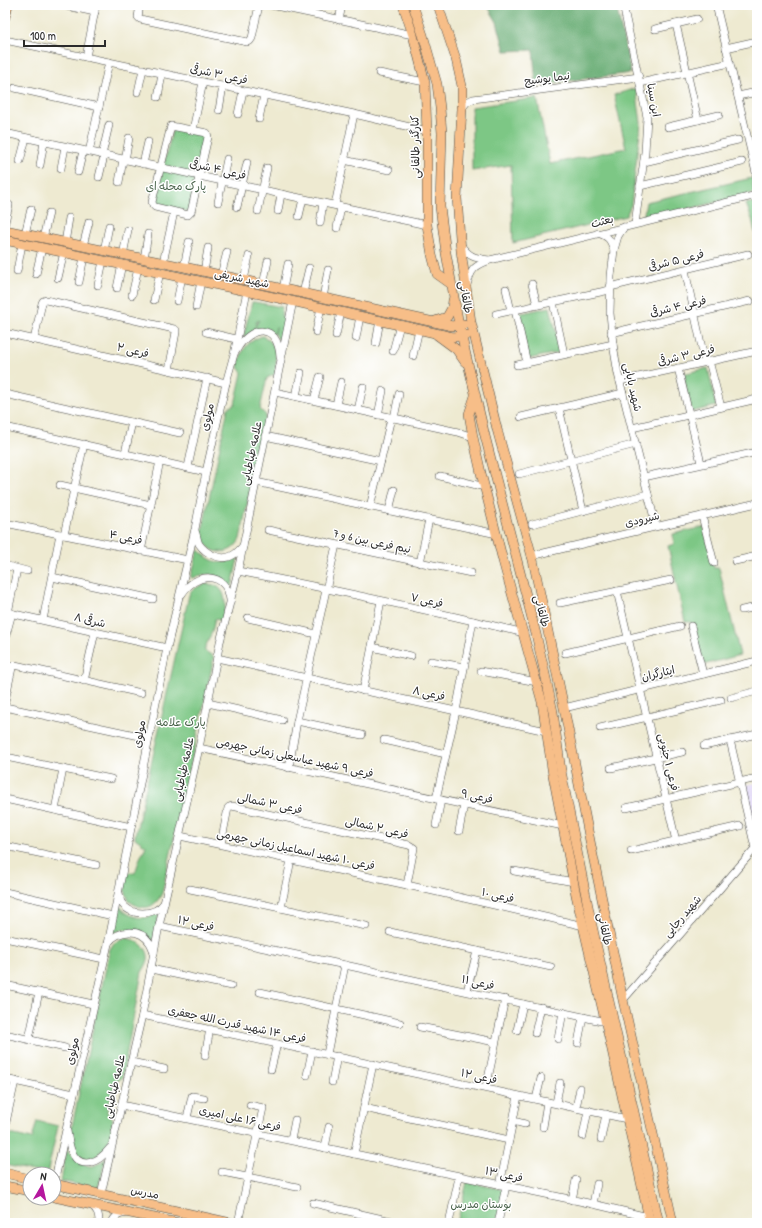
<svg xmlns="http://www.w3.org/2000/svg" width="762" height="1228" font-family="'Patrick Hand','Playpen Sans Arabic',sans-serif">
<rect width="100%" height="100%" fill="#fff"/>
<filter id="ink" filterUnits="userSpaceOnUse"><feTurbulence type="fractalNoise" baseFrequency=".025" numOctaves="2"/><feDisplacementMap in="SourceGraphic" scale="8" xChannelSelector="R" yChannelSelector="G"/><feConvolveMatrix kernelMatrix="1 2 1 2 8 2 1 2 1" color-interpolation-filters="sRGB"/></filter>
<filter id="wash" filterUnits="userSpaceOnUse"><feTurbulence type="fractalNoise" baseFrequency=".012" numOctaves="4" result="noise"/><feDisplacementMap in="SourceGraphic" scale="16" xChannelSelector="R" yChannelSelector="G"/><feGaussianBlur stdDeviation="0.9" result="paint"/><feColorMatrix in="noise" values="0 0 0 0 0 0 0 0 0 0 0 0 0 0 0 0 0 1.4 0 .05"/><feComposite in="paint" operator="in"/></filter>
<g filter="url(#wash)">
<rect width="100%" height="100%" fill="#eeead1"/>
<path fill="#dfd5f5" d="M757,783v53l-12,-51z"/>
<g fill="#7dc785" stroke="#547958">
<path d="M636,88l5,35 -10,82 -5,11 -113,27 -2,-78 -39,6v-64l65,-9 13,66 76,-16 -12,-53z"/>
<path d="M173,128l32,7 -16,77 -35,-9z"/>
<path d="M752,178l2,15 -111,27 3,-18z"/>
<path d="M757,201v41l-5,-23 -6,-15z"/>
<path d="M252,302h2l28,5 -1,9 7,2 -7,26 -6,-10 1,-7 -2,7 -19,-4 1,-5 3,-5 -3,2 -1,8 -12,8z"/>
<path d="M550,307l11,45 -33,7 -10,-45z"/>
<path d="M262,336c16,5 15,25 13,38l-8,4 -7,31 6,6 -26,124c-9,20 -37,16 -38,-7l26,-124 7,-4 7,-31 -4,-6c3,-16 8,-25 24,-31z"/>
<path d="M708,368l8,38 -25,6 -8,-38z"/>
<path d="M704,527l10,41h5l21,87 -37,10 -12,-43h-6l-17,-76 6,-2 -1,-10z"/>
<path d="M198,550c9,7 15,14 28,12 4,-1 8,-3 12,-4l-6,29c-10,-6 -14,-15 -29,-12 -4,0 -8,3 -12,3z"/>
<path d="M206,584c23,0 20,21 17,37l-8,-2 -3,13 -8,18 10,7c-16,79 -35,157 -52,236 -8,17 -19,18 -33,8l-5,-13 3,-16 8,1 5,-15 6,-12 -11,-8v-2l54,-241c4,-7 10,-9 17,-11z"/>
<path d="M118,905h1c9,13 24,16 38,9l2,1 -6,26 -29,-12 -6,2 -5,2z"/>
<path d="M125,938c11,1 25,9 23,22 -1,4 -4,9 -6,12l-20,106 -7,3 -8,31 6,7c-1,7 -2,16 -4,22 -6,13 -23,28 -33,11 -4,-6 -4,-14 -5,-21l39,-182 4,-6z"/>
<path d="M37,1121l21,5 -11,48 -42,-9v-9l5,-22 22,5z"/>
<path d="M67,1148c1,5 4,6 8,9 14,11 16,13 31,1l-8,31 -37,-8z"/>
<path d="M467,1182l38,8 -7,33h-41z"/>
</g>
<path fill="#66ac72" stroke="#486c4e" d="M487,5h129l15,68 -95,12 -3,-35 -28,1 -8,-29z"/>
</g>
<g filter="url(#ink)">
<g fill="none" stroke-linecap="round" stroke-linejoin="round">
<defs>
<g id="minor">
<path d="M62,5l33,7"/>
<path d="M140,5l-2,12 2,2 107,23 3,-1 2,-3 7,-33"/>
<path d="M271,5l142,30"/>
<path d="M623,5l24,112 -2,35 -10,72"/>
<path d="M716,5l41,172"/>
<path d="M339,20l3,-15"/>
<path d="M676,24l22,96"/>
<path d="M655,29l42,-10"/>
<path d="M5,40l349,74 73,17"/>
<path d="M726,48l31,-7"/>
<path d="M86,57l10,-52"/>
<path d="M379,73l46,9"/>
<path d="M640,83l90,-20"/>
<path d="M15,88l84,19"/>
<path d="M138,92l5,-23"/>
<path d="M738,96l19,-4"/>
<path d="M158,97l4,-23"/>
<path d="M462,108l5,-6 6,-3 166,-22"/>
<path d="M219,110l4,-24"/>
<path d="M238,114l5,-23"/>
<path d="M259,119l5,-24"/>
<path d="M171,126l36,7 1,4 -17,75 -3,3 -33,-8 -2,-2 -1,-3z"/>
<path d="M668,127l51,-12"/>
<path d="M193,130l10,-48"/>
<path d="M5,133l276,61 146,31"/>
<path d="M89,152l20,-90"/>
<path d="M102,155l7,-30"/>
<path d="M125,160l4,-22"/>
<path d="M344,160l45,10"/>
<path d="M20,161l6,-23"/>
<path d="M644,162l94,-22"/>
<path d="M143,164l5,-22"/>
<path d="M40,165l4,-23"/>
<path d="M61,168l4,-21"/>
<path d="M78,172l5,-21"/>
<path d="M99,177l5,-21"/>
<path d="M119,182l4,-22"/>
<path d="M640,186l102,-24"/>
<path d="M218,202l9,-43"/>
<path d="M335,205l19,-91"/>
<path d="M237,207l10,-44"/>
<path d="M258,211l9,-43"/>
<path d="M278,211l3,-17"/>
<path d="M299,216l4,-17"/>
<path d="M5,222l4,-17"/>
<path d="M320,223l3,-20"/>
<path d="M624,227l-6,9 -4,14 -3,26 -1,37 3,31 5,30 38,152"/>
<path d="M337,228l4,-21"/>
<path d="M598,233c11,4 12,6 16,17"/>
<path d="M25,234l6,-25"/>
<path d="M43,238l6,-25"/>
<path d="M65,243l4,-25"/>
<path d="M460,244c9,13 14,14 29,16"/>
<path d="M83,246l6,-24"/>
<path d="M104,251l5,-25"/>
<path d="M123,255l5,-25"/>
<path d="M144,259l4,-25"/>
<path d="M163,263l11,-51"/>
<path d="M184,267l5,-25"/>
<path d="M685,270l20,92"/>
<path d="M17,271l5,-27"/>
<path d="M204,272l4,-24"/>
<path d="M36,274l6,-26"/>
<path d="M221,275l6,-23"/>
<path d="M58,278l6,-26"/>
<path d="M244,280l5,-24"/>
<path d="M79,282l5,-25"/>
<path d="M532,284l5,21"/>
<path d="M98,285l5,-24"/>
<path d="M263,285l5,-24"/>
<path d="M467,285c4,-16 7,-19 23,-25l267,-65"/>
<path d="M610,287l138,-33"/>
<path d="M117,288l5,-24"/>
<path d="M283,289l5,-25"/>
<path d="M506,289l5,22"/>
<path d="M303,293l6,-25"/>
<path d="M132,295l6,-27"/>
<path d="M323,298l5,-28"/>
<path d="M154,300l6,-28"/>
<path d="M177,301l5,-24"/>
<path d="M553,302l11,52"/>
<path d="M196,307l5,-26"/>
<path d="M515,310l12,53"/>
<path d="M496,314l114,-24"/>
<path d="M206,332l30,7"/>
<path d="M316,332l5,-25"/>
<path d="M5,333l221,50"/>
<path d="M611,333l139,-32"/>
<path d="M336,335l5,-23"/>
<path d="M356,338l4,-22"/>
<path d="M34,340l8,-37 1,-2 3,-1 128,29 2,1v2l-7,38"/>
<path d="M376,343l4,-23"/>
<path d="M236,351c14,-26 42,-29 44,6"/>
<path d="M393,351l7,-26"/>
<path d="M413,356l6,-27"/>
<path d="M709,361l12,46"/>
<path d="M517,365l96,-21"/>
<path d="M678,368l23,95"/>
<path d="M620,381l137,-30"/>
<path d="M275,392l183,40 15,5"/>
<path d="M5,394l175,39"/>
<path d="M296,396l5,-23"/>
<path d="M314,400l6,-23"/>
<path d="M336,405l5,-23"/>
<path d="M559,408l24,103"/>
<path d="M358,410l5,-23"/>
<path d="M378,415l5,-24"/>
<path d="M521,417l102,-24"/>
<path d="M394,418l5,-24"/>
<path d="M5,427l201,45"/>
<path d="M632,428l125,-29"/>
<path d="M265,436l116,25"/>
<path d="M125,453l7,-31"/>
<path d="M188,467l19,-89"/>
<path d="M519,474l117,-30"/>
<path d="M440,476l45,11"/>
<path d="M644,477l113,-25"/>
<path d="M256,482l241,52"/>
<path d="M60,485l91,20"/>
<path d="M370,507l21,-89"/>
<path d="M389,511l5,-21"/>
<path d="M702,516l12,47"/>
<path d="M5,523l183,37"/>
<path d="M532,524l116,-30"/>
<path d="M268,530l203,43"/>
<path d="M195,531c2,4 2,9 4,13 7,10 23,18 34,11 4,-2 7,-6 10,-9"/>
<path d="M64,535l20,-91"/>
<path d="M141,551l19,-90"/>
<path d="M531,556l226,-53"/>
<path d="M735,561l22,-5"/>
<path d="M420,563l9,-44"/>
<path d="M8,566l19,5"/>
<path d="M238,571c96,19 191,39 286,62"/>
<path d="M52,577l101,22"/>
<path d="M617,591l59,250"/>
<path d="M182,594c13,-22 45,-23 48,6"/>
<path d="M560,603l111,-23"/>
<path d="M742,610l15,-3"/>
<path d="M5,612l162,36"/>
<path d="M8,613l9,-44"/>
<path d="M248,618l68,16"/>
<path d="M43,620l17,-86"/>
<path d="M691,626l12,48"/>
<path d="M5,639l7,-26"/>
<path d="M372,647l39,9"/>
<path d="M565,653l115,-27"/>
<path d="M217,658l329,73"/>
<path d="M431,661l33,6"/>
<path d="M481,671l56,11"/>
<path d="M84,681l11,-49"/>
<path d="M363,691l18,-90"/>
<path d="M731,698l26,-7"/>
<path d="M5,701l7,-33v-2l3,-1 126,28"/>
<path d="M208,703l74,17"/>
<path d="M5,707l144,31"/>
<path d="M564,708l193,-47"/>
<path d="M297,721l65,14"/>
<path d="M600,728l121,-28"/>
<path d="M384,740l62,14"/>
<path d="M730,740l25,108"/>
<path d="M704,746l53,-12"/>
<path d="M199,748l364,78"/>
<path d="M6,757l105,22"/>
<path d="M289,768l8,-47 39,-176"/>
<path d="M611,768l71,-16"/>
<path d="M5,799l126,28"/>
<path d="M436,799l20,-88 17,-90"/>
<path d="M626,808l131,-30"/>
<path d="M55,810l8,-41"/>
<path d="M436,825l5,-25"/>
<path d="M459,831l5,-26"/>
<path d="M180,836l227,49 177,41"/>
<path d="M221,844l7,-36 1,-1 3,-1 177,39 5,3 -7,37"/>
<path d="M5,846l91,19"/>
<path d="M631,851l109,-25"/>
<path d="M514,871l60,11"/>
<path d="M190,889l176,37"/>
<path d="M5,892l108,24"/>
<path d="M119,893c1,3 1,7 2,9 9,15 34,14 43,1"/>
<path d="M281,908l10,-48"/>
<path d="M159,926l186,39 261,57"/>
<path d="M390,932l161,35"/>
<path d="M5,938l99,21"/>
<path d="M108,943c11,-14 32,-15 42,0 2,3 3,7 4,9"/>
<path d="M151,969l80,17"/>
<path d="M5,985l88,19"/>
<path d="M467,991l10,-40"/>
<path d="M260,992l140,31"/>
<path d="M623,1000l134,-154"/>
<path d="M142,1015l485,104"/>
<path d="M420,1027l75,15"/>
<path d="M517,1030l6,-26"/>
<path d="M535,1033l6,-26"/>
<path d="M5,1034l60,14"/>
<path d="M29,1039l10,-47"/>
<path d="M558,1039l5,-27"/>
<path d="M578,1043l5,-26"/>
<path d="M327,1054l18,-89"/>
<path d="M205,1056l5,-27"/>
<path d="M131,1062l33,7"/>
<path d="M271,1069l6,-25"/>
<path d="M307,1075l5,-24"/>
<path d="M5,1079l69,15"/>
<path d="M332,1082l5,-26"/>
<path d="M486,1088l19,-89"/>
<path d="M536,1099l5,-21"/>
<path d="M556,1103l4,-20"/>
<path d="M121,1105l472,99 55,13"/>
<path d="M364,1108l145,32"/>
<path d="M576,1108l4,-20"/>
<path d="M187,1118l5,-22 12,2"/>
<path d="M513,1121l12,3"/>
<path d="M5,1127l10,-46"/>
<path d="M543,1127l4,-25"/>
<path d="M67,1131c1,6 2,13 4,19 9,23 29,11 39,-2"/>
<path d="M583,1136l5,-26"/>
<path d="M601,1139l5,-25"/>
<path d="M291,1140l4,-20"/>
<path d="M325,1148l4,-21"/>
<path d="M354,1154l19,-90"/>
<path d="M222,1172l75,15"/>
<path d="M54,1183l54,-239 59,-296 28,-119 11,-57 20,-89 8,-29 13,-63"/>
<path d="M500,1185l18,-89"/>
<path d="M101,1194l41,-179 17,-89 40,-178 21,-106 18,-71 55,-270"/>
<path d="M572,1200l4,-20"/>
<path d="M313,1203l87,20"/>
<path d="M593,1204l4,-20"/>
<path d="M91,1205c7,5 8,10 8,18"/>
<path d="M112,1223c3,-8 8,-9 15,-10"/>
<path d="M238,1223l25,-115 -13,-3"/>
<path d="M449,1223l10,-46"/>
<path d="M498,1223l8,-37"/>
</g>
<g id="major">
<path d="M403,5l10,30 12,47 2,49v94l5,30 5,19 14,10"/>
<path d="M413,5l10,30 14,49 3,24 2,25 -2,74 6,46 13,72 26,111 51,198 11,49 6,29 8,59 30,150 68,302"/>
<path d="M438,5l18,54 6,27v22l-5,90 4,53 10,71 27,111 35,127 31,148 28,143 31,149 50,223"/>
<path d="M5,17l3,-12"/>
<path d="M5,230l179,37 268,59 12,-2"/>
<path d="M5,240l232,49 216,48 14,-2"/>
<path d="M435,321l12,-4 5,-9 1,-8"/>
<path d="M437,335l19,14 9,13"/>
<path d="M475,396l-6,18 4,23 8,36 22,88 39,141 11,73 23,120 36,155 38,173"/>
<path d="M5,1173l25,6"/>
<path d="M54,1184l177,39"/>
<path d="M5,1186l25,5"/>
<path d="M54,1197l124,26"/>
</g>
</defs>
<use href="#minor" stroke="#484844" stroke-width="8"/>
<use href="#major" stroke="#484844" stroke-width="10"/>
<use href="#minor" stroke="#fff" stroke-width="7"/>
<use href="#major" stroke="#f7be88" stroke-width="9"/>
</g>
</g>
<g text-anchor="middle" stroke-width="3" stroke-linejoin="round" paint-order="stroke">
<g font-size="11" fill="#2b2b2b" stroke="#fff">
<text transform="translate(219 74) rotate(12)" y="4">فرعی ۳ شرقی</text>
<text transform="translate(547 78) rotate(-7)" y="4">نیما یوشیج</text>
<text transform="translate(654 100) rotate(80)" y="4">ابن سینا</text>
<text transform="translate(415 147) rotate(-91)" y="4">کنارگذر طالقانی</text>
<text transform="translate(218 169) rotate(13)" y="4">فرعی ۴ شرقی</text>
<text transform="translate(602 221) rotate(-14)" y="4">بعثت</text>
<text transform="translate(676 260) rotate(-14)" y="4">فرعی ۵ شرقی</text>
<text transform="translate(242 278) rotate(12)" y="4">شهید شریفی</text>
<text transform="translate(466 297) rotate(79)" y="4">طالقانی</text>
<text transform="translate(678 306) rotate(-13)" y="4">فرعی ۴ شرقی</text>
<text transform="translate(133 350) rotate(13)" y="4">فرعی ۲</text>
<text transform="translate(686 355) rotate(-13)" y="4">فرعی ۳ شرقی</text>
<text transform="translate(633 387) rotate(77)" y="4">شهید بابایی</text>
<text transform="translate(207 417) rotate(-77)" y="4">مولوی</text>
<text transform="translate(251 453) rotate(-78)" y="4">علامه طباطبایی</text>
<text transform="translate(642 519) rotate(-13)" y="4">شیرودی</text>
<text transform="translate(126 537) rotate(12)" y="4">فرعی ۴</text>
<text transform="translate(372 541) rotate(12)" y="4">نیم فرعی بین 6 و 7</text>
<text transform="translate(427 600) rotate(12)" y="4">فرعی ۷</text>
<text transform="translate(542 611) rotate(75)" y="4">طالقانی</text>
<text transform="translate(90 620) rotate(13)" y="4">۸ شرقی</text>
<text transform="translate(658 673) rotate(-13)" y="4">ایثارگران</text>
<text transform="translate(429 693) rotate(12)" y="4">فرعی ۸</text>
<text transform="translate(139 734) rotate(-79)" y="4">مولوی</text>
<text transform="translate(295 757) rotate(12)" y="4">فرعی ۹ شهید عباسعلی زمانی جهرمی</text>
<text transform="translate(669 762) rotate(77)" y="4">فرعی ۱ جنوبی</text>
<text transform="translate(183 769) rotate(-78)" y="4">علامه طباطبایی</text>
<text transform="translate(477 796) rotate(12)" y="4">فرعی ۹</text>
<text transform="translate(270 803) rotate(12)" y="4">فرعی ۳ شمالی</text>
<text transform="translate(377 827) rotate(13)" y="4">فرعی ۲ شمالی</text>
<text transform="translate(296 849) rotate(12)" y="4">فرعی ۱۰ شهید اسماعیل زمانی جهرمی</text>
<text transform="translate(498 895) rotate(13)" y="4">فرعی ۱۰</text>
<text transform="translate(682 916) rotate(-49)" y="4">شهید رجایی</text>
<text transform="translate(196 923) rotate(12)" y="4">فرعی ۱۲</text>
<text transform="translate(605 929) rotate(78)" y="4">طالقانی</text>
<text transform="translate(478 982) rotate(12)" y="4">فرعی ۱۱</text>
<text transform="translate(237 1024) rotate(12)" y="4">فرعی ۱۴ شهید قدرت الله جعفری</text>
<text transform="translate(72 1051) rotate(-78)" y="4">مولوی</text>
<text transform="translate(479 1076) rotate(12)" y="4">فرعی ۱۲</text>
<text transform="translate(114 1086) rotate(-77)" y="4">علامه طباطبایی</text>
<text transform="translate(240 1118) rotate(12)" y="4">فرعی ۱۶ علی امیری</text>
<text transform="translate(504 1174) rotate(12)" y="4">فرعی ۱۳</text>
<text transform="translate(145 1192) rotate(12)" y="4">مدرس</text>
</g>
<g font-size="11" fill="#48624a" stroke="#fff">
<text x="176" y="190">پارک محله ای</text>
<text x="181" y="726">پارک علامه</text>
<text x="481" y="1208">بوستان مدرس</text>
</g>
</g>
<rect width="762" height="1228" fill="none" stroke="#fff" stroke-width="20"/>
<g transform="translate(42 1186) rotate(9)"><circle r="19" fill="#ffffff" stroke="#aaaaaa"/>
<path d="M0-3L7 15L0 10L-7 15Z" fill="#b5179e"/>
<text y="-6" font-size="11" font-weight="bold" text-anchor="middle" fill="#2b2b2b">N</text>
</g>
<path d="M24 40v6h81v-6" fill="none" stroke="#2b2b2b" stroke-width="2"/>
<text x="30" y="40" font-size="12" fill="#2b2b2b" stroke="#ffffff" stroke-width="3" paint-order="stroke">100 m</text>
</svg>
